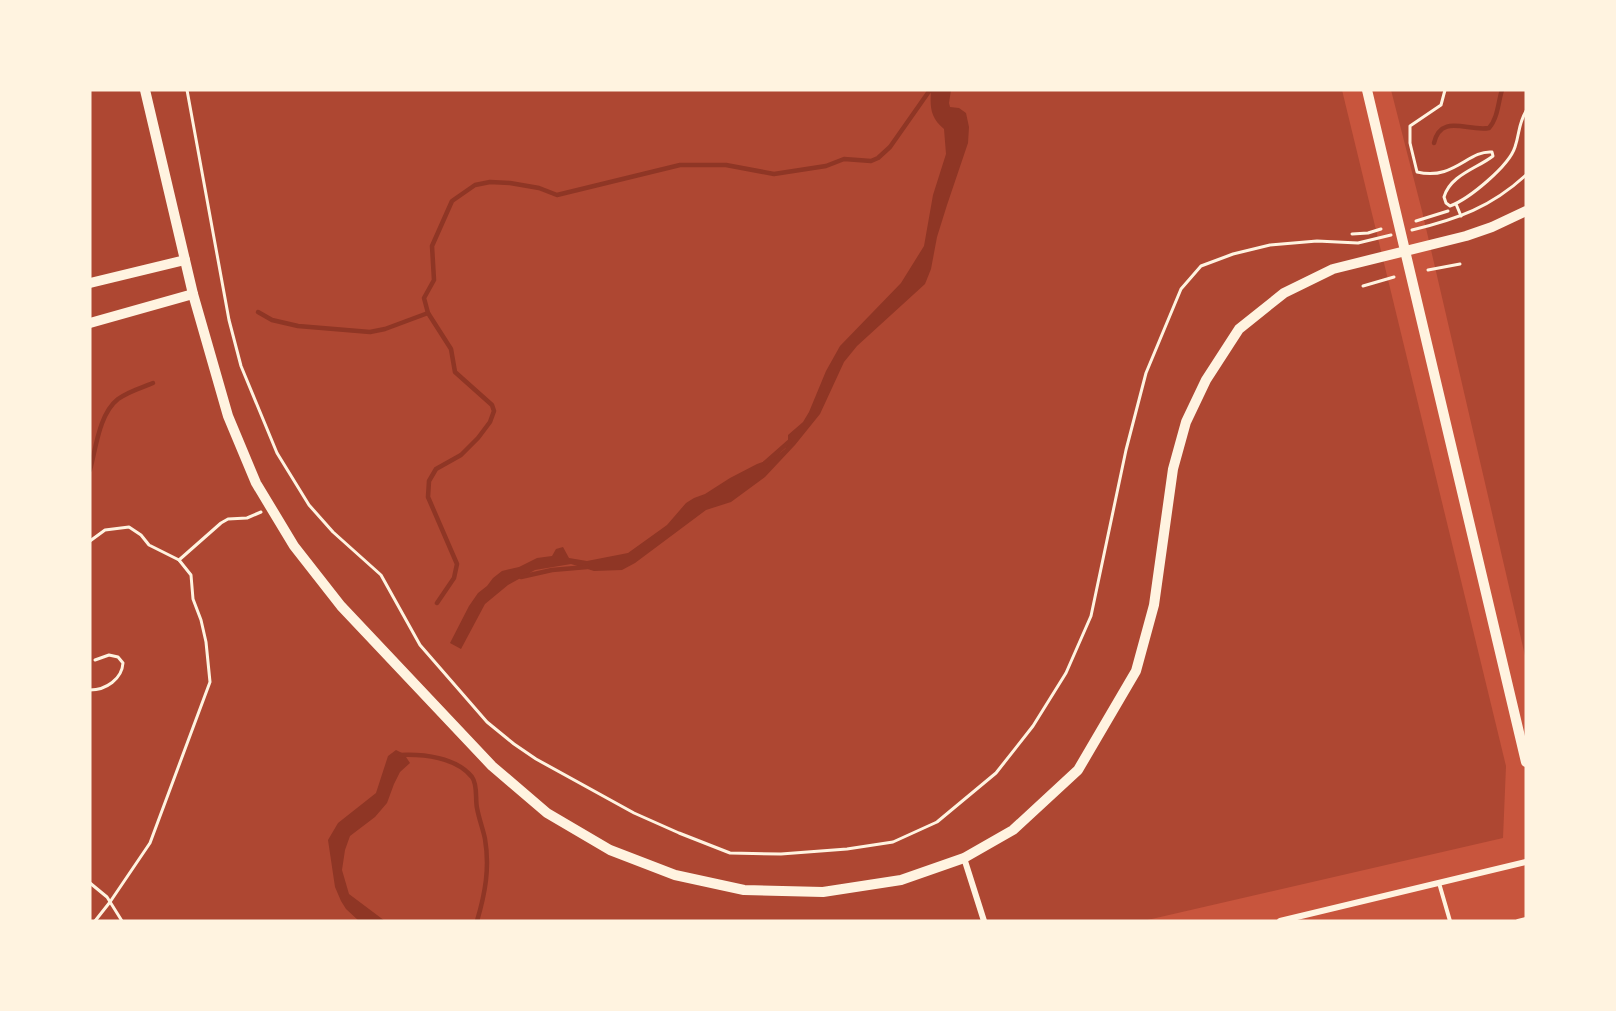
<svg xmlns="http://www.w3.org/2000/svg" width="1616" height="1011" font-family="'DM Sans',sans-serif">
<rect width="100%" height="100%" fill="#c8553d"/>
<g fill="#ae4732">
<path d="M90,90h1252l164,676 -3,72 -360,83h-1053z"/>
<path d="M1391,90h135v570l-104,-449z"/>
</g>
<g fill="#8f3625">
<path d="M931,90h20l-2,13 1,4 9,1 7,5 3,14 -1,16 -21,62 -10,32 -6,32 -6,15 -68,62 -13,16 -24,52 -25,31 -30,32 -34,25 -25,8 -71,53 -13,7 -28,1 -23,-7 -36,6 -27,15 -23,19 -24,45 -11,-6 19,-37 9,-13 9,-7 6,-8 9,-7 17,-4 18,-9 15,-2 4,-7 7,-2 6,11 18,3 41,-8 39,-28 19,-22 8,-5 11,-4 25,-16 27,-14 16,-6 12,-9 3,-5v-9l15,-13 6,-10 17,-41 14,-25 61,-63 23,-37 9,-51 13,-41 -2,-25c-14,-12 -14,-22 -13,-39z"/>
<path d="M396,750l8,4 6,9 -10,9 -6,12 -7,19 -12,14 -25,19 -5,14 -3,20 7,24 36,27h-26l-13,-12 -5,-8 -6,-14 -7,-47 10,-17 38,-30 12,-37z"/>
</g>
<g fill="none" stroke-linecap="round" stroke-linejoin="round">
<g stroke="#8f3625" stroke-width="4.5">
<path d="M1434,143c7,-30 34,-11 55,-15 9,-10 9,-26 13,-38"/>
<path d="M258,312l14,8 26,6 72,6 15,-3 43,-16"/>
<path d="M765,463l25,-22"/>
<path d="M90,470c6,-22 9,-56 28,-71 11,-8 23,-11 35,-16"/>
<path d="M521,577l31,-7 35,-3"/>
<path d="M437,603l17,-25 3,-14 -29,-67 1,-16 7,-12 25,-14 17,-17 12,-16 4,-11 -2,-6 -37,-33 -4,-23 -23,-36 -4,-15 10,-18 -2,-34 20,-45 23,-16 15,-3 20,1 29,5 18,7 123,-30h46l48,9 52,-8 18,-7 27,2 7,-3 12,-11 40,-57"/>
<path d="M400,755c23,-1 56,2 72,22 6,8 3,22 5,31 2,11 6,21 8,31 5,29 0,55 -8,82"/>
</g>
<g stroke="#fff3e0" stroke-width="3">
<path d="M187,90l42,230 12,46 36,87 32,52 24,27 48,43 39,70 67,77 27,22 22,15 98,54 45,20 51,20 51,1 66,-5 46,-7 44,-20 59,-49 37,-47 33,-53 25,-57 35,-166 20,-77 35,-84 20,-23 32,-12 37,-9 47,-4 41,2 33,-8"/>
<path d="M1445,90l-4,15 -31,21v17l7,29c37,9 51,-22 75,-20l1,4c-15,12 -43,19 -49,41l2,6 4,3c19,-7 59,-40 65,-59 5,-15 3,-22 11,-36"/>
<path d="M1456,204l5,12"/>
<path d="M1416,221l32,-10"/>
<path d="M1412,230c46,-11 79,-23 114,-55"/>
<path d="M1352,234l16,-1 13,-4"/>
<path d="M1428,270l32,-6"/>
<path d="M1363,286l31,-9"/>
<path d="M90,541l15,-11 24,-3 12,8 8,10 30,15 12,15 2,24 8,21 5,22 4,40 -60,161 -40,59 -15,19"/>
<path d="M179,560l42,-37 7,-4 19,-1 14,-6"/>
<path d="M90,690c16,0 32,-11 33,-27l-5,-6 -9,-2 -14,5"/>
<path d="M90,883l17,14 15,24"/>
</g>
<g stroke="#fff3e0" stroke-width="4">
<path d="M1439,883l11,38"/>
<path d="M1518,921l8,-2"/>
</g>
<g stroke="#fff3e0" stroke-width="6">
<path d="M964,858l20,63"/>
<path d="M1280,921l246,-59"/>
</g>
<g stroke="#fff3e0" stroke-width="10">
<path d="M145,90l48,204 35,122 28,67 38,63 47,60 151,160 55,47 63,37 65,25 69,15 79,2 78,-12 63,-22 49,-28 65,-60 58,-99 18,-66 19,-136 13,-47 20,-42 33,-51 45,-36 49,-24 133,-33 26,-9 34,-16"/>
<path d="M1367,90l159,672"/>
<path d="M90,283l95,-23"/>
<path d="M90,323l103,-29"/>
</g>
</g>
<rect width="1616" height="1011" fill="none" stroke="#fff3e0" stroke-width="183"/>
</svg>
